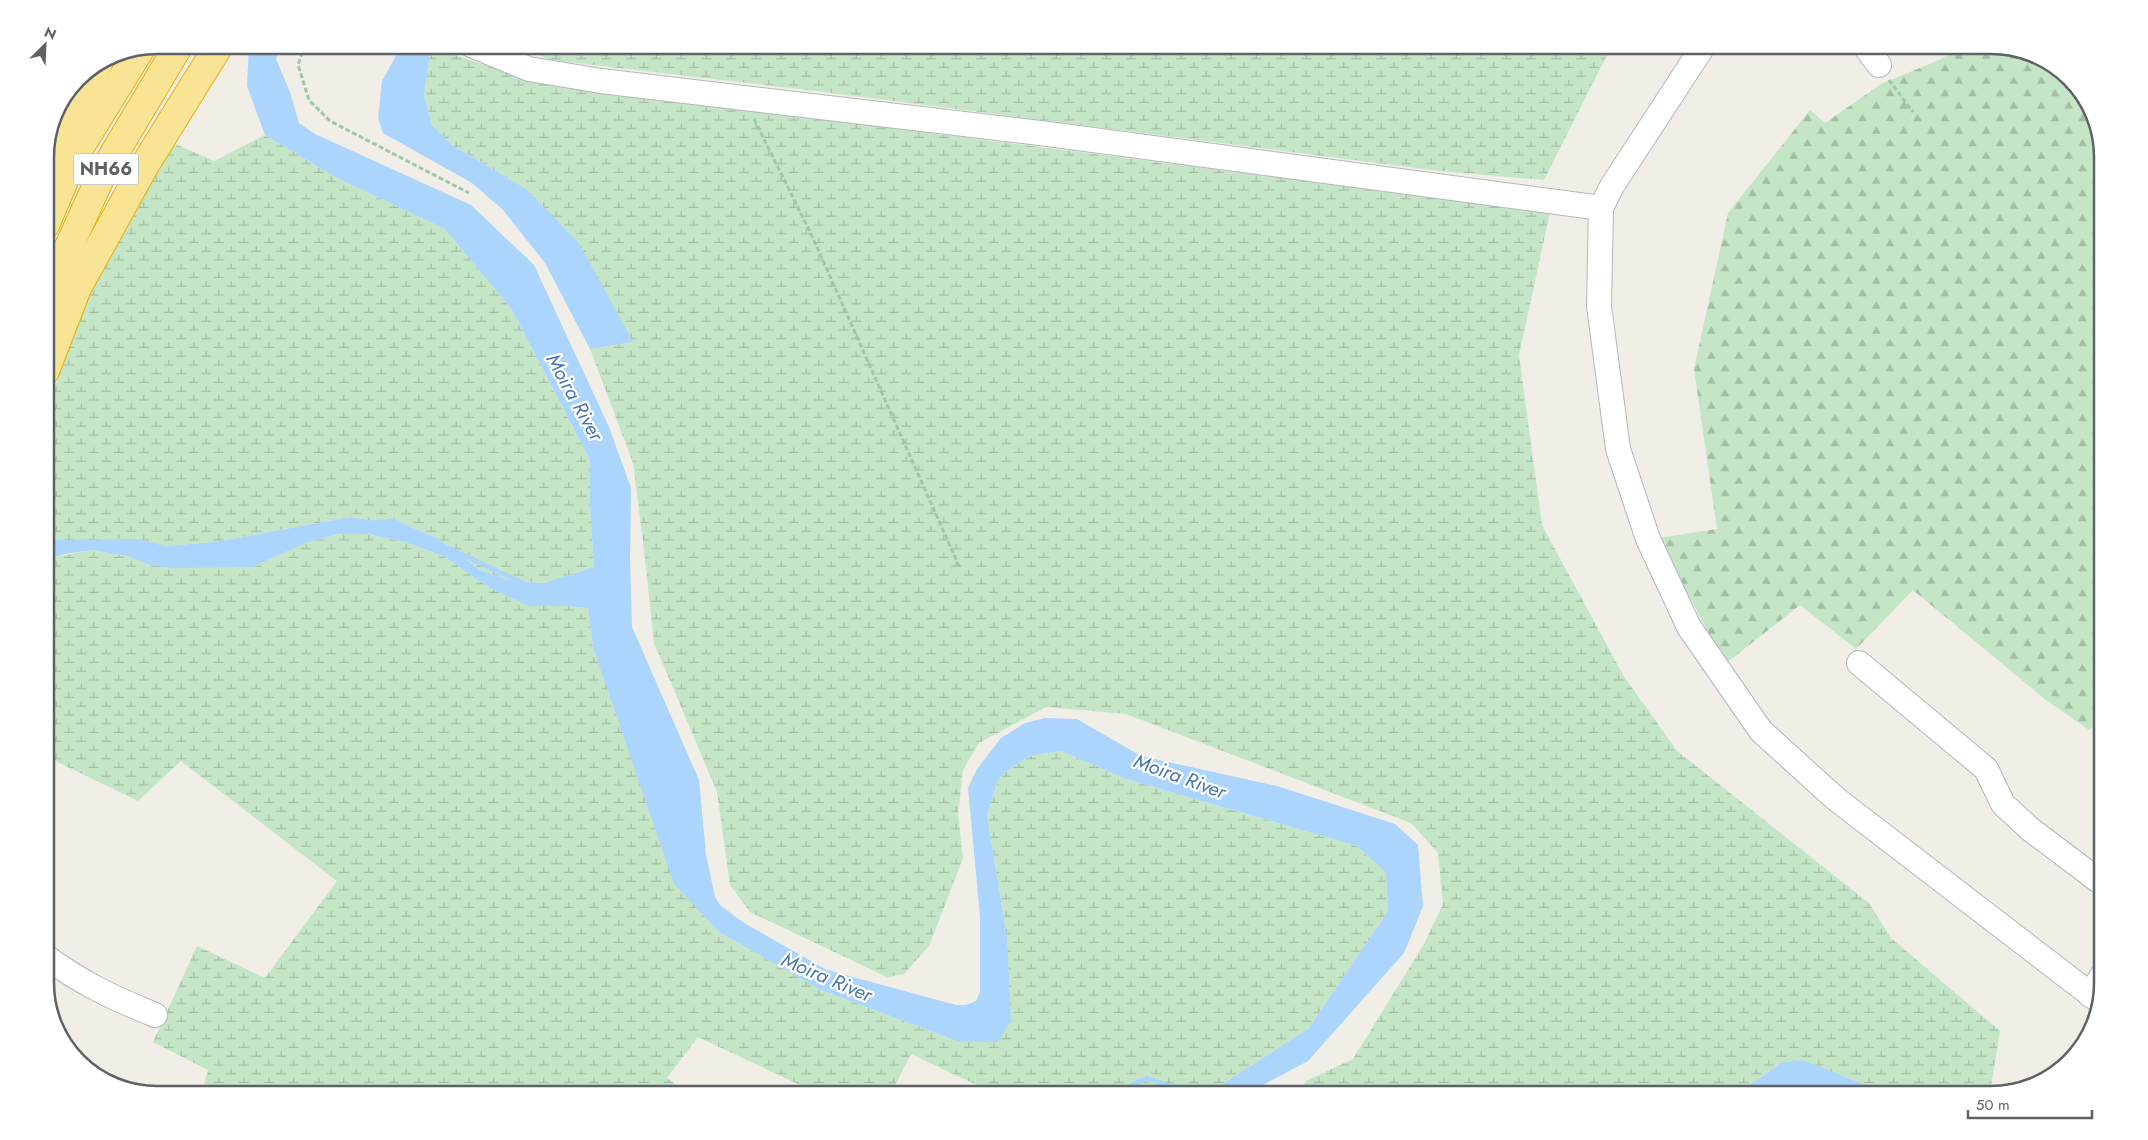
<svg xmlns="http://www.w3.org/2000/svg" width="2148" height="1140" font-family="Jost,sans-serif">
<defs>
<pattern id="forest-firs" width="22" height="20" patternUnits="userSpaceOnUse" patternTransform="scale(1.25)"><rect width="22" height="20" fill="#c5e6c6"/><path d="M5 1l3.5 6h-7zM16 11l3.5 6h-7z" fill="#a3bea5"/></pattern>
<pattern id="wetland-marsh" width="20" height="14" patternUnits="userSpaceOnUse" patternTransform="scale(1.25)"><rect width="20" height="14" fill="#c5e6c6"/><path d="M1 5h8M5 5V1M11 12h8M15 12V8" fill="none" stroke="#a3bea5"/></pattern>
</defs>
<rect width="100%" height="100%" fill="#f0eee7"/>
<path fill="url(#forest-firs)" d="M1965,45h26l50,12 43,38 19,55v574l-4,-2 -10,8 -43,-30 -133,-110 -57,59 -56,-44 -75,59 -67,-126 59,-9 -23,-160 34,-156 82,-103 15,13 56,-39 58,-24z"/>
<g fill="url(#wetland-marsh)">
<path d="M514,45h1098l-68,135 -104,-9 -624,-80 -265,-31z"/>
<path d="M431,47l107,36 1012,129 -31,143 23,170 81,150 54,76 192,152 22,35 109,93 -10,62 -24,-8 -20,4 -9,6h-48l-88,-35 -20,3 -45,32h-439l9,-14 47,-22 71,-115 19,-40 -5,-51 -27,-30 -285,-109 -80,-7 -67,36 -16,27 -5,44 5,44 -34,88 -25,28 -17,3 -137,-65 -20,-27 -13,-93 -63,-149 -11,-102 -10,-78 -43,-114 42,-7 -106,-153 -74,-44 -20,-20 -8,-30z"/>
<path d="M265,135l70,42 110,52 67,81 78,150v46l4,61 -50,16 -35,-3 -29,-10 -43,-32 -26,-11 -60,-10 -136,25 -50,4 -27,-7 -93,2v-123l36,-110 90,-166 43,19z"/>
<path d="M338,534h29l38,8 38,14 47,32 38,18h40l20,2 5,39 126,285 102,58 136,51 50,-104 -20,-122 12,-38 30,-21 32,-5 65,28 231,67 29,27 2,38 -79,117 -85,55 -7,12h-62l-15,-4 -2,4h-140l-87,-41 -21,41h-69l-123,-58 -31,41 23,17h-489l7,-25 -55,-28 44,-96 68,32 72,-97 -156,-120 -43,40 -93,-45v-197l47,-9 35,6 23,9 103,2 50,-23z"/>
</g>
<g fill="#abd5fc">
<path d="M249,45h33l-6,14 14,33 9,31 16,11 156,71 63,60 75,162 22,61 -1,71 2,68 67,153 7,75 9,42 5,8 24,18 83,47 129,35h10l10,-4 4,-9v-76l-12,-128 9,-19 24,-31 24,-15 20,-5 32,1 64,37 136,30 118,38 23,21 5,61 -19,47 -96,108 -64,34h-27l7,-12 85,-55 79,-117 -2,-38 -29,-27 -231,-67 -65,-28 -32,5 -30,21 -12,38 20,122 4,84 -13,21 -41,-1 -136,-51 -102,-58 -45,-48 -81,-237 -5,-39 -21,-2h-39l-38,-18 -47,-32 -38,-14 -38,-8h-29l-35,10 -50,23 -80,1 -23,-3 -23,-9 -35,-6 -47,7v-16l7,-1 86,-1 27,7 50,-4 136,-25 60,10 26,11 43,32 29,10 35,3 50,-16 -4,-61v-46l-78,-150 -67,-81 -110,-52 -70,-42 -18,-49z"/>
<path d="M402,45h29l-7,50 8,30 20,20 74,44 53,54 54,99 -43,7 -45,-86 -42,-53 -31,-27 -89,-50 -5,-15 4,-37z"/>
<path d="M1801,1060l10,3 78,32h-97l-5,-2 -4,2h-47l45,-32z"/>
<path d="M1966,1085l29,9 -58,1 9,-6z"/>
</g>
<g fill="none" stroke-linecap="round" stroke-linejoin="round">
<g stroke="#abd5fc" stroke-width="5">
<path d="M372,523l21,-2 16,8"/>
<path d="M448,548l74,35"/>
<path d="M45,558l21,-7"/>
<path d="M1127,1095l5,-10 15,-7 47,17"/>
</g>
<defs>
<g id="minor">
<path d="M471,45l58,24 72,12 447,53 553,74 -2,98 19,143 30,90 41,88 72,104 75,68 263,202"/>
<path d="M1864,45l15,20"/>
<path d="M1601,208l11,-22 92,-141"/>
<path d="M1859,663l127,106 17,35 27,25 73,55"/>
<path d="M45,956c36,27 68,42 110,59"/>
<path d="M2090,995l13,-21"/>
</g>
<g id="highway">
<path d="M45,167l53,-103"/>
<path d="M45,225l30,-70 66,-107"/>
<path d="M45,299l57,-125 77,-129"/>
<path d="M45,371l32,-83 69,-125 72,-116"/>
</g>
</defs>
<use href="#minor" stroke="#b4b7bb" stroke-width="26"/>
<use href="#highway" stroke="#edaf09" stroke-width="30"/>
<g stroke="#9ec7ab" stroke-width="3" stroke-dasharray="5 2.5" stroke-linecap="butt">
<path d="M305,45l-7,20 11,35 21,21 139,72"/>
<path d="M1889,80l24,32"/>
<path d="M754,119l58,117 147,330"/>
</g>
<use href="#minor" stroke="#fff" stroke-width="24"/>
<use href="#highway" stroke="#f9e395" stroke-width="28"/>
</g>
<g text-anchor="middle" stroke-width="4.5" stroke-linejoin="round" paint-order="stroke">
<rect fill="#fff" stroke="#8e9194" stroke-width="1" x="73.5" y="153.5" width="65" height="31" rx="4"/>
<g font-size="18" font-weight="bold" fill="#5e6266">
<text x="106" y="175">NH66</text>
</g>
<g font-size="20" font-style="italic" fill="#4775ae" stroke="#fff">
<text transform="translate(575 397) rotate(61)" y="7">Moira River</text>
<text transform="translate(1180 776) rotate(20)" y="7">Moira River</text>
<text transform="translate(827 977) rotate(23)" y="7">Moira River</text>
</g>
</g>
<path d="M0 0H2148V1140H0ZM157 54H1991A103 103 0 0 1 2094 157V983A103 103 0 0 1 1991 1086H157A103 103 0 0 1 54 983V157A103 103 0 0 1 157 54Z" fill="#fff" fill-rule="evenodd"/>
<path fill="none" stroke="#5e6266" stroke-width="2.5" d="M157 54H1991A103 103 0 0 1 2094 157V983A103 103 0 0 1 1991 1086H157A103 103 0 0 1 54 983V157A103 103 0 0 1 157 54Z"/>
<g transform="translate(45 45) rotate(24)" stroke="#ffffff" stroke-width="4" paint-order="stroke">
<path d="M0-4L9 19L0 12L-9 19Z" fill="#5e6266"/>
<text y="-8" font-size="14" font-weight="bold" text-anchor="middle" fill="#5e6266">N</text>
</g>
<path d="M1968 1110v8h124v-8" fill="none" stroke="#5e6266" stroke-width="2.5"/>
<text x="1976" y="1110" font-size="15" fill="#5e6266" stroke="#ffffff" stroke-width="4" paint-order="stroke">50 m</text>
</svg>
